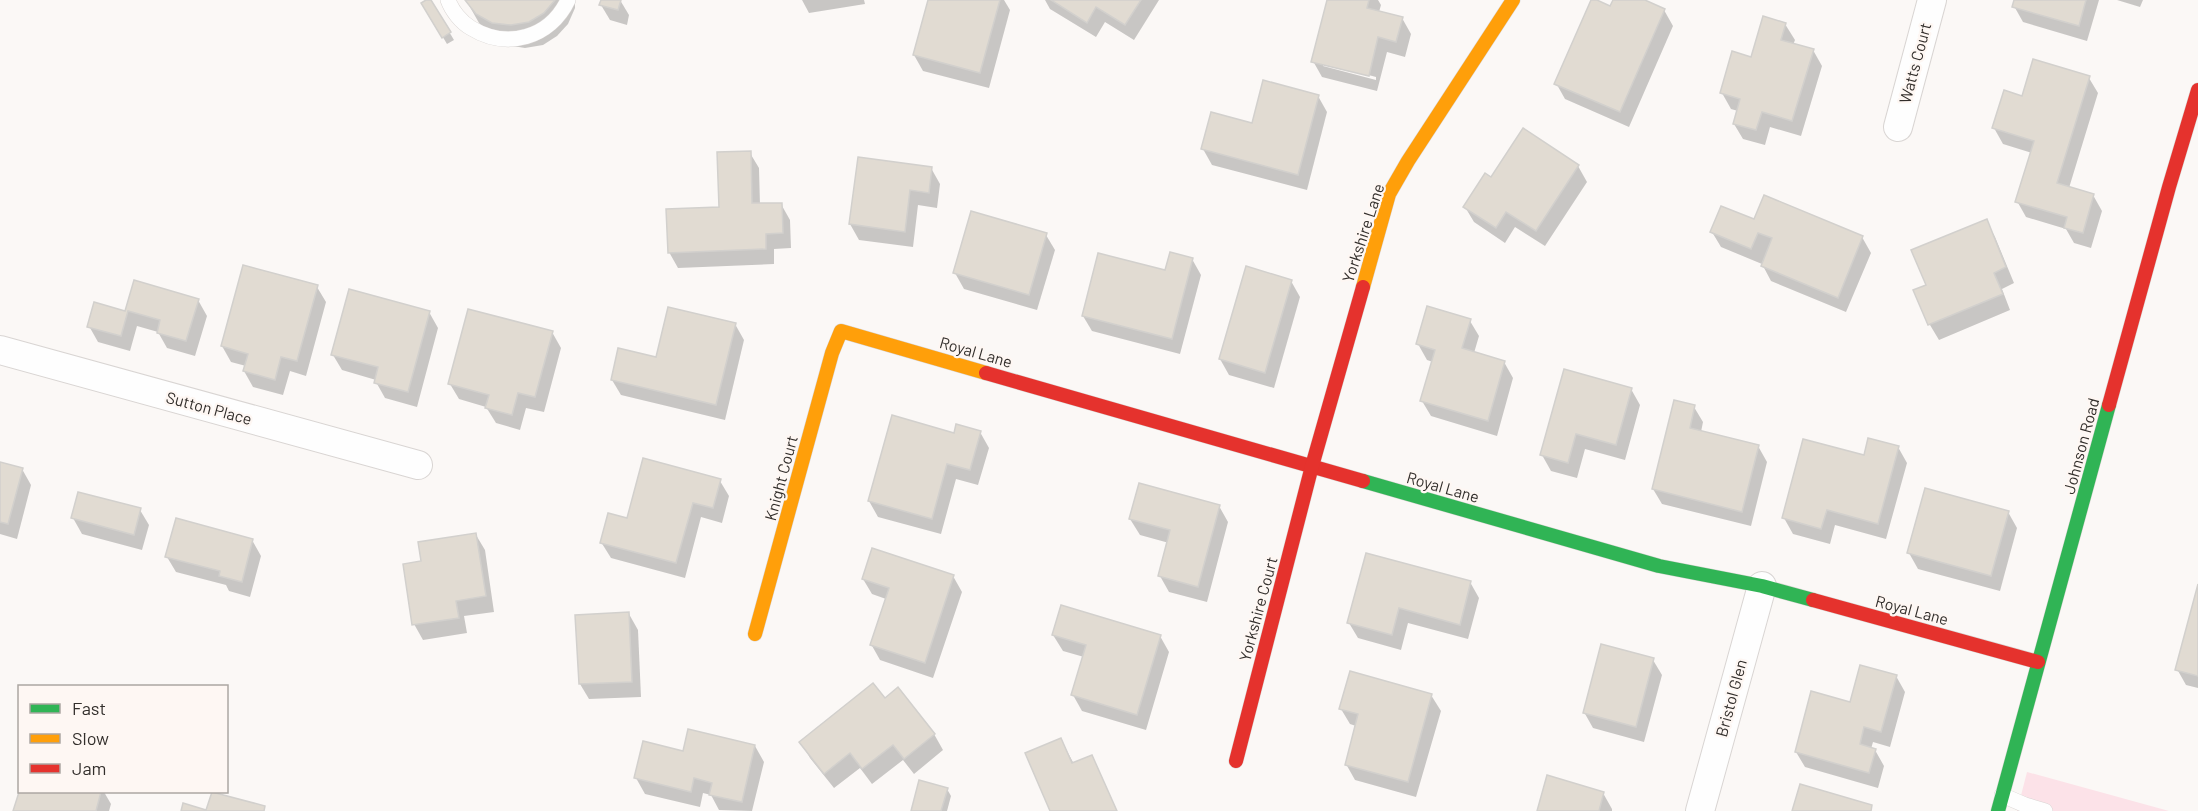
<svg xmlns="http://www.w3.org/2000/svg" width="2198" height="811" font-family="Barlow,sans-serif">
<rect width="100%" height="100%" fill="#fbf8f6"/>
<path fill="#fce2e8" d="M2027,772l142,39h-152z"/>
<g fill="#0003" fill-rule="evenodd">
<path d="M430,0l24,40 -7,4 -24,-40z"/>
<path d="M466,0h109v8l-7,16 -11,12 -14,9 -18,3 -18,-3 -16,-8 -12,-14z"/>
<path d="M602,0h18l9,15 -2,10 -17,-5 -9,-15z"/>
<path d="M802,0h62l1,4 -56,9z"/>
<path d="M929,0h75l6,10 -21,78 -66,-17 -9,-16z"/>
<path d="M1045,0h114l-25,40 -29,-18 -9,15 -46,-28z"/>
<path d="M1328,0h50l3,5 -2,7 23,6 9,16 -6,23 -18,-5 -10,39 -55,-14 -9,-16zM1323,63l53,14v3l-53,-14z"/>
<path d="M1593,0l18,8 4,-8h27l22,10 9,16 -44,101 -64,-28 -9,-16z"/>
<path d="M2016,0h83l-12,41 -64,-19 -9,-16z"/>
<path d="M2117,0h26l-3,7z"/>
<path d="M1785,24l10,16 -2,5 20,5 9,16 -21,70 -31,-9 -5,18 -22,-6 -9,-15 4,-13 -7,-2 -9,-16z"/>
<path d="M2089,78l9,15 -29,95 24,7 9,16 -11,37 -17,-5 -8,-14 -40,-12 -9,-16 15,-48 -29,-9 -9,-16 29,-30z"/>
<path d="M1318,96l9,16 -20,78 -95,-25 -9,-16z"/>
<path d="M750,153l9,15 1,37 21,-1 9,16 1,28 -17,1v15l-96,4 -9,-16 51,-44z"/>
<path d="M1578,166l9,16 -42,64 -30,-19 -10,16 -31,-21 -9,-15 27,-28z"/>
<path d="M931,168l9,16 -3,24 -19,-3 -5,42 -54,-7 -9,-16z"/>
<path d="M1754,221l108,16 9,16 -25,59 -75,-31 -9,-17 -41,-17 -9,-15z"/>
<path d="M1986,221l9,16 19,46 -12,6 8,21 -71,30 -9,-15 -15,-34 13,-5z"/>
<path d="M1046,235l9,15 -18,60 -73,-21 -9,-16z"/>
<path d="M1192,259l9,16 -21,79 -88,-23 -9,-15z"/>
<path d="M1291,281l9,16 -26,91 -45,-13 -9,-16z"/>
<path d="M135,282l63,18 9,16 -12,40 -28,-8 -9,-16 -21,-6 -7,25 -32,-9 -9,-16 37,-13z"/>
<path d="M317,287l9,15 -20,74 -16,-5 -7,24 -30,-8 -9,-16 2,-5 -15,-4 -9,-16z"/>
<path d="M429,312l9,16 -21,79 -32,-9 -9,-16v-2l-34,-10 -9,-15z"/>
<path d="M1470,321l9,15 -5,17 30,9 9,16 -16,58 -66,-20 -9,-15 11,-39 -6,-2 -9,-16z"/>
<path d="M735,324l9,16 -19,80 -104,-25 -9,-15z"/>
<path d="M552,332l9,16 -17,64 -18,-4 -6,22 -24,-7 -10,-16 -27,-8 -9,-15z"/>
<path d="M1631,389l9,16 -15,55 -40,-11 -8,29 -26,-7 -9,-16z"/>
<path d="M1694,407l9,15 -2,10 57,14 9,16 -16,64 -89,-22 -9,-15z"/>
<path d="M980,432l9,16 -11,37 -22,-6 -15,55 -63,-17 -9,-16 86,-66z"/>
<path d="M1898,447l9,16 -21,76 -51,-14 -5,19 -37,-10 -9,-16 81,-61z"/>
<path d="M0,463l22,6 9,16 -14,54 -17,-5z"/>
<path d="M720,481l9,15 -7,27 -21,-6 -16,61 -74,-20 -10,-16 27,-23z"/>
<path d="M1219,506l9,16 -21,80 -38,-10 -9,-16 9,-33 -29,-8 -10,-16z"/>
<path d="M140,510l9,15 -7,25 -60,-16 -9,-16z"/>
<path d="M2008,512l9,16 -17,63 -82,-22 -9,-16z"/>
<path d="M476,535l9,15 9,62 -30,4 3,17 -44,7 -9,-16 8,-61z"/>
<path d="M252,540l9,16 -11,41 -21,-6 -3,-6 -50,-13 -9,-15z"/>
<path d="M953,576l9,16 -29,86 -53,-18 -9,-16 15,-45 -14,-5 -9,-15z"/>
<path d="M1470,582l9,16 -11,41 -60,-16 -7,27 -43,-12 -9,-15z"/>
<path d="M2198,590v98l-12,-3 -9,-16z"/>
<path d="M629,614l9,16 3,67 -52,2 -9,-15z"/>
<path d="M1053,635l107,1 9,16 -23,78 -64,-19 -9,-16 11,-38 -21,-6z"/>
<path d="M1653,660l9,15 -18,67 -51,-14 -9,-16z"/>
<path d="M1896,676l9,16 -15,55 -17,-5 -2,7 4,1 9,16 -6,22 -73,-21 -9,-15 55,-48z"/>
<path d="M1431,695l10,16 -25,86 -61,-17 -9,-16 10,-38 -6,-2 -9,-15z"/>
<path d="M884,700l50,34 9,16 -29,24 -11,-14 -31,24 -12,-16 -26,20 -24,-30 -9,-16z"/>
<path d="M1061,740l13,24 18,-7 25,54h-65z"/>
<path d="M755,746l9,16 -12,49 -33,-1 -8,-15 -8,-2 -3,14 -55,-13 -9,-16 48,-26z"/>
<path d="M947,789l4,7 -4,15h-35z"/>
<path d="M20,792h84l7,12 -2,7h-94z"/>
<path d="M1603,793l9,16v2h-73z"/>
</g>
<g fill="#e1dbd2" stroke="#d2d0cd" stroke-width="1.5">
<path d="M426,0h5l20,32 -9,6 -21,-35z"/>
<path d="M465,0h90l-11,13 -15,9 -18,3 -19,-2 -16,-9z"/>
<path d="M601,0h20l-3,10 -19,-5z"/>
<path d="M928,0h72l-20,73 -67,-18z"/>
<path d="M1051,0h90l-16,25 -29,-18 -9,16z"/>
<path d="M1327,0h42l-2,8 36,9 -7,25 -18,-5 -9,39 -58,-14z"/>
<path d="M1591,0h6l13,6 3,-6h32l20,9 -45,103 -66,-28z"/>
<path d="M2014,0h72l-7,26 -67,-19z"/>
<path d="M1763,16l23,7 -5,17 33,9 -22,72 -30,-9 -6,18 -23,-6 7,-25 -20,-6 12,-42 19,6z"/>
<path d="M2033,59l57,17 -33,107 37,11 -11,39 -19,-5 3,-11 -52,-15 19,-61 -42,-13 12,-38 18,6z"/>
<path d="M1263,80l56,15 -21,80 -97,-26 10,-37 41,11z"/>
<path d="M1523,128l56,37 -43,66 -30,-19 -10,16 -33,-21 22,-34 6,4z"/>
<path d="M751,151l1,52h30l1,30 -17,1v15l-98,4 -2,-44 53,-2 -2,-55z"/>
<path d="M858,157l74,10 -3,26 -19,-3 -5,42 -56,-8z"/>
<path d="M1764,195l99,41 -25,62 -77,-32 11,-28 -14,-5 -7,16 -41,-17 11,-26 33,13z"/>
<path d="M971,211l76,22 -18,62 -76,-22z"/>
<path d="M1987,219l19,48 -12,6 9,21 -75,31 -15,-35 13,-5 -15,-35z"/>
<path d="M1170,252l23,6 -21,81 -90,-23 16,-63 67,17z"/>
<path d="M243,265l75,20 -21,76 -16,-4 -6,23 -32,-9 5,-17 -27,-8z"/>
<path d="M1246,266l46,14 -27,93 -46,-14z"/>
<path d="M134,280l65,19 -13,42 -29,-8 3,-13 -32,-9 -7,25 -34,-9 7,-25 31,9z"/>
<path d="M349,289l81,22 -22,81 -34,-9 4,-16 -47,-12z"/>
<path d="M1427,306l44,13 -9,29 43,13 -17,60 -68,-20 15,-51 -19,-6z"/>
<path d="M668,307l68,16 -20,82 -105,-25 7,-32 38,9z"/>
<path d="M468,309l85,22 -18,66 -17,-4 -6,22 -27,-7 4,-13 -41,-11z"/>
<path d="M1564,369l68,19 -16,57 -40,-11 -8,29 -28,-8z"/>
<path d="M1674,400l21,5 -5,23 69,17 -17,67 -90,-23z"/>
<path d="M892,415l62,18 2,-9 25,7 -11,39 -23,-6 -15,55 -64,-18z"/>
<path d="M1868,438l31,8 -21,78 -51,-14 -6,19 -39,-11 21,-79 61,16z"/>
<path d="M643,458l78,21 -8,29 -20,-5 -17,60 -76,-20 8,-30 19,5z"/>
<path d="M0,462l23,6 -15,56 -8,-2z"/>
<path d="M1139,483l81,22 -22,82 -40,-11 12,-46 -41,-11z"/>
<path d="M1925,488l84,23 -18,65 -84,-23z"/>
<path d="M78,492l63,16 -7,27 -63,-17z"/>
<path d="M176,518l77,21 -11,43 -23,-6 1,-5 -55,-14z"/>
<path d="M476,533l10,63 -30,5 3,17 -47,7 -9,-61 18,-3 -3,-19z"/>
<path d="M872,548l82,27 -29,88 -55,-18 19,-57 -27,-9z"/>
<path d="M1366,553l105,28 -11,44 -61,-17 -7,27 -45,-12z"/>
<path d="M2198,584v92l-23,-6z"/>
<path d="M1061,605l100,30 -24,80 -66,-20 15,-50 -34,-10z"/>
<path d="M629,612l3,70 -53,2 -4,-69z"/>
<path d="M1601,644l53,14 -18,69 -53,-14z"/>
<path d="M1860,665l37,10 -16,57 -17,-5 -4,17 16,5 -7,24 -74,-21 16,-61 39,11z"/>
<path d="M1350,671l82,23 -24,88 -63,-17 13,-51 -19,-5z"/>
<path d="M873,683l12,15 13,-11 37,47 -31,25 -11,-14 -31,24 -12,-16 -26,21 -25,-32z"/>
<path d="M688,729l67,16 -13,57 -33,-7 3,-12 -18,-5 -3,14 -57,-14 9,-37 40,10z"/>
<path d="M1061,738l11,25 20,-8 25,56h-67l-25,-58z"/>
<path d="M1547,775l57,17 -5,19h-62z"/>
<path d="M919,780l29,8 -7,23h-30z"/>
<path d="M1800,784l72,21 -1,6h-79z"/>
<path d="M20,789v3h81l-5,19h-83z"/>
<path d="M212,792l53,14 -1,5h-83l2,-8 23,7z"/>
</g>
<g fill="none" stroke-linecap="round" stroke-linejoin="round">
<defs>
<g id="lane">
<path d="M448,0c4,11 13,22 23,28 36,22 79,10 97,-28"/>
<path d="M2002,795l23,10 20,6"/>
</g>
<g id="street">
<path d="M1898,127l34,-127"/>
<path d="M0,350l418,115"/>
<path d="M1700,811l62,-225"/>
</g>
<g id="fast">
<path d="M1363,481l296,85 103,20 51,14"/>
<path d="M1998,811l111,-406"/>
</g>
<g id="slow">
<path d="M1363,287l26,-93 19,-33 105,-161"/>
<path d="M755,634l77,-281 9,-22 145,42"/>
</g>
<g id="jam">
<path d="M986,373l377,108"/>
<path d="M2109,405l60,-218 29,-97"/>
<path d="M1813,600l225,62"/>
<path d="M1236,761l76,-295 51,-179"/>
</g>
</defs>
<use href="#lane" stroke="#d9d5d3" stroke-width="16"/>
<use href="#street" stroke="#d9d5d3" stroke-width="30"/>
<use href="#fast" stroke="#d9d5d3" stroke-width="15"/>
<use href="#slow" stroke="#d9d5d3" stroke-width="15"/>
<use href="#jam" stroke="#d9d5d3" stroke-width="15"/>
<use href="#lane" stroke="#fefefe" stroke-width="15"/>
<use href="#street" stroke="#fefefe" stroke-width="28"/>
<use href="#fast" stroke="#30b455" stroke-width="14"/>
<use href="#slow" stroke="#ff9f0a" stroke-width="14"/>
<use href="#jam" stroke="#e5322d" stroke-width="14"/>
</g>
<g text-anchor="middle" stroke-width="4.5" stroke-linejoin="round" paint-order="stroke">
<g font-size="16" fill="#322e2b" stroke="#fef7f3">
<text transform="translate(1915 63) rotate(-75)" y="6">Watts Court</text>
<text transform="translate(1363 233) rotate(-72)" y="6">Yorkshire Lane</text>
<text transform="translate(976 352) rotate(16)" y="6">Royal Lane</text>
<text transform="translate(209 408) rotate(15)" y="6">Sutton Place</text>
<text transform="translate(2081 446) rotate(-75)" y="6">Johnson Road</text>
<text transform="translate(781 478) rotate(-75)" y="6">Knight Court</text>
<text transform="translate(1443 487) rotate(16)" y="6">Royal Lane</text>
<text transform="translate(1258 609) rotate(-75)" y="6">Yorkshire Court</text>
<text transform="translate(1912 610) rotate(15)" y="6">Royal Lane</text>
<text transform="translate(1731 698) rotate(-75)" y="6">Bristol Glen</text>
</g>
</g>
<rect x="18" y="685" width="210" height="108" fill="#fef7f3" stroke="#aca7a3" stroke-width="1.5"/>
<rect x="30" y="704" width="30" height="9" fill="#30b455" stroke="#aca7a3" stroke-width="1.5"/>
<text x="72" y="715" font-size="18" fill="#322e2b">Fast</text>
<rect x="30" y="734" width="30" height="9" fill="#ff9f0a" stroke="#aca7a3" stroke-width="1.5"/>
<text x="72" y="745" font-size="18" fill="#322e2b">Slow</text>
<rect x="30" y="764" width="30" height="9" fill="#e5322d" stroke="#aca7a3" stroke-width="1.5"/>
<text x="72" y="775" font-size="18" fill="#322e2b">Jam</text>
</svg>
